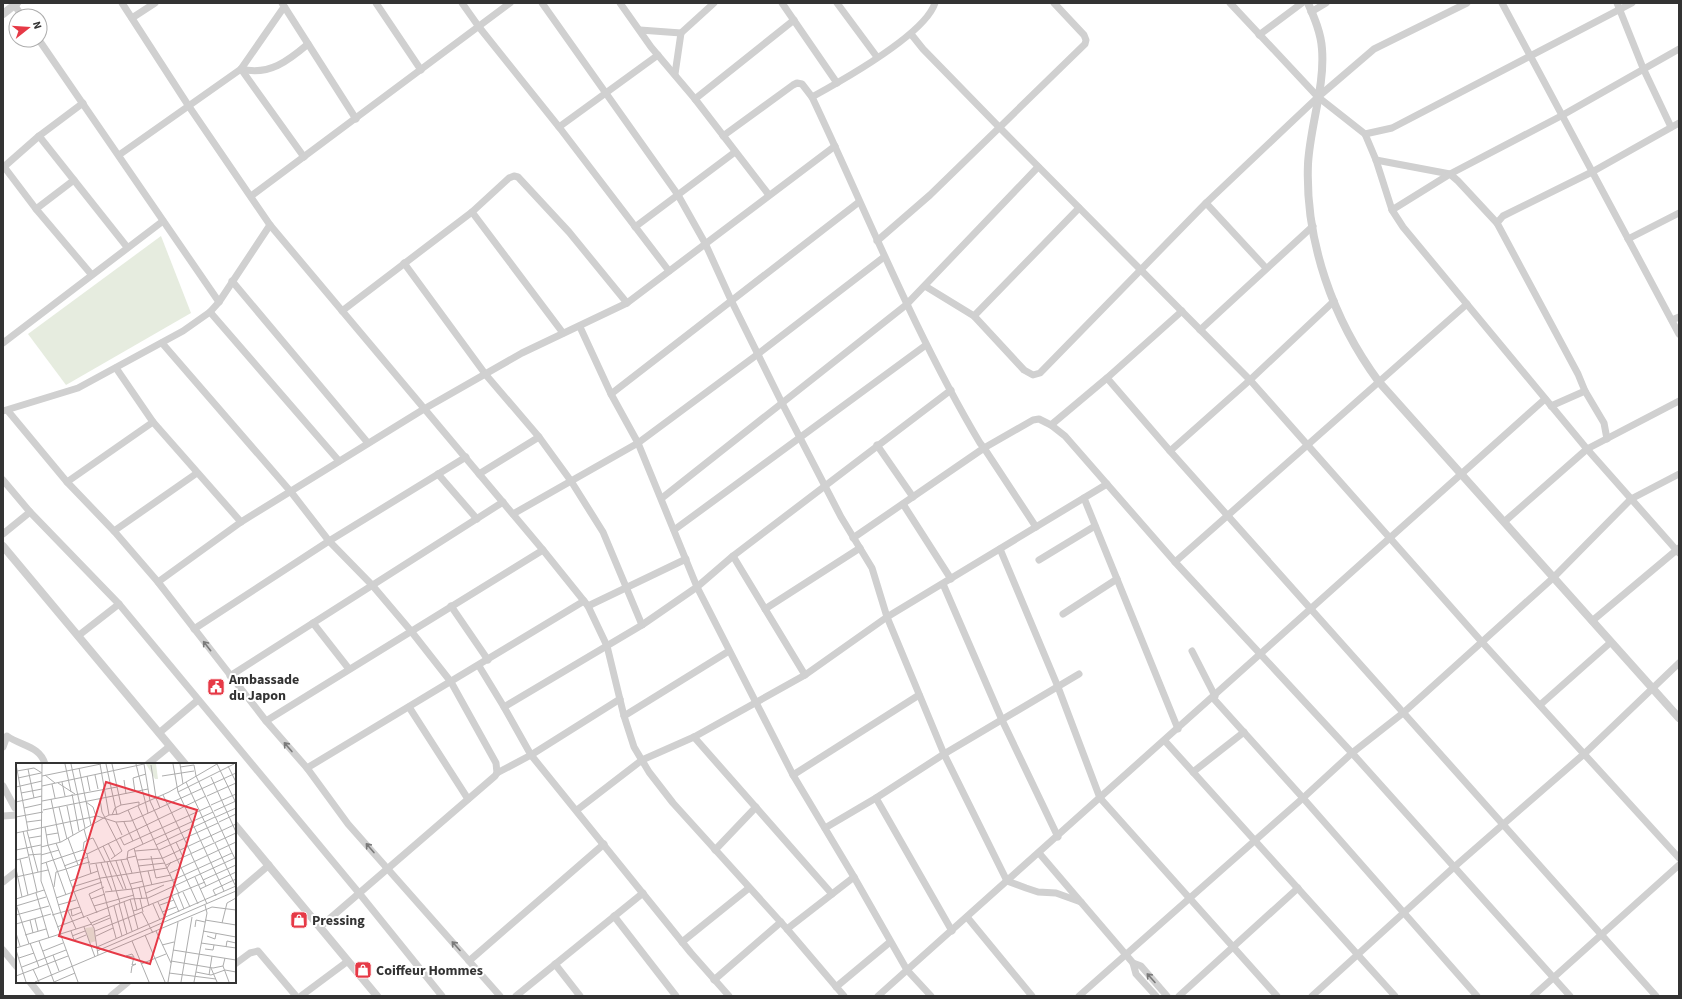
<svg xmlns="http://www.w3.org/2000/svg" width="1682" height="999" font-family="'Source Sans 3',sans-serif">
<rect width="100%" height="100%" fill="#fff"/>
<path fill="#e6ecdf" d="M161,236l30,77 -125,72 -38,-51z"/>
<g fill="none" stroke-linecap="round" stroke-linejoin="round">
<g stroke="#d0d0d0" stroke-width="7">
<path d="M13,3l9,13"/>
<path d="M122,3l66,102 82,120 273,325 45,56 19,40 17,70 10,31 15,25 24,31 114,126 57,67"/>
<path d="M282,3l74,116"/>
<path d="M376,3l45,67"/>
<path d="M462,3l17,24 80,100 110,144"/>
<path d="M542,3l136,192 27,48 26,57 51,103 59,114 31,51 15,49 57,137 63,127 19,7 12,4 18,1 25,9"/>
<path d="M620,3l31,44 44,52 74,96"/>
<path d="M782,3l55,80"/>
<path d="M837,3l40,54"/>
<path d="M1230,3l88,94 47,37 11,26 16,50 11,17 184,222 92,104"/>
<path d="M1502,3l177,331"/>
<path d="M1617,3l26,65 28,59"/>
<path d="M1311,12l15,-9"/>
<path d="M132,18l23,-15"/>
<path d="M640,30l41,3 33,-30"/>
<path d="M911,34l12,15 77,79 250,252 231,261 198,217"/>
<path d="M1259,35l43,-32"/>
<path d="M39,40l180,262"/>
<path d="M241,69l63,88"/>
<path d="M241,69c28,7 47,-8 67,-25"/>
<path d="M675,74l6,-41"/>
<path d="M812,97c31,-17 113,-63 123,-94"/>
<path d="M695,99l99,-79"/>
<path d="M83,103l-44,33 -33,29 -1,3 31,41 55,65"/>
<path d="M559,127l99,-72"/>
<path d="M1365,134l27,-6 240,-125"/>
<path d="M39,136l88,111"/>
<path d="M723,136l70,-51 4,-2 5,1 10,13c55,116 102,235 168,346l4,5 49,-28 6,-1 12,6 14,11 110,126 177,191 218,243"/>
<path d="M119,155l122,-86 43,-62"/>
<path d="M1376,160l74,14 8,7 39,42"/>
<path d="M251,196l259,-193"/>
<path d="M1206,203l60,65"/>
<path d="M36,209l38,-29"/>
<path d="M1392,210l58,-36 111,-58 118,-67"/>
<path d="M472,212l91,121"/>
<path d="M635,227l100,-75"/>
<path d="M1628,239l51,-26"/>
<path d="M877,241l53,-46 155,-151 1,-4 -2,-5 -30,-32"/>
<path d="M404,263l82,112 53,62 32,44 32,51 39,93"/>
<path d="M232,281l136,162"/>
<path d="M925,286l49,30 50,54 9,5 7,-2 166,-170 112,-106 56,-48 93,-46"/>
<path d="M342,311l130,-99 37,-34 5,-2 4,1 51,55 58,71"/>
<path d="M1182,311l-75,67 63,73 486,545"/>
<path d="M210,312l129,149"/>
<path d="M974,316l105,-108"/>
<path d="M1672,320l7,-3"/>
<path d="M1200,330l113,-104"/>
<path d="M3,343l160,-122"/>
<path d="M162,343l129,149 38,49 43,44 39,46 40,51 45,81 1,10 -2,3 -175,151"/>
<path d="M116,368l37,54 88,100"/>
<path d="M1585,391l19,32 3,16"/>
<path d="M611,394l248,-192"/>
<path d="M1551,406l34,-15 -7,-17 -81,-151 6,-7 89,-44 87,-49"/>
<path d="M3,411l75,-23 105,-57 27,-19 9,-10 51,-77"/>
<path d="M8,411l59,71 47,49 44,51 108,139 41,47 41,56 152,172"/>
<path d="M1051,425l56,-47"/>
<path d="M877,445l36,52"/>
<path d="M1170,451l80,-71 84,-79"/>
<path d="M438,474l39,45"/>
<path d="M479,474l60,-37"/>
<path d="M3,480l27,32 89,92 240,289 83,103"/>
<path d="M67,482l86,-60"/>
<path d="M662,498l244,-193 132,-138"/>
<path d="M1084,498l94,231"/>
<path d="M903,504l48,75"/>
<path d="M513,514l125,-71 120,-89 126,-97"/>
<path d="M1504,522l83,-73 92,-48"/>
<path d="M674,530l252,-185"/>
<path d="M114,531l83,-58"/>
<path d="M3,534l27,-22"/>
<path d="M853,538l131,-90 52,79"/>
<path d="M1000,549l58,138 42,111 177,198"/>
<path d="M733,556l72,119"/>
<path d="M1039,560l56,-34"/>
<path d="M1175,562l292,-258"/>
<path d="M158,582l83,-60 183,-113 98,-56 105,-50 208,-157"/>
<path d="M943,584l59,136 56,117"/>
<path d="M451,606l37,54"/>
<path d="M588,606l98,-47"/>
<path d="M765,609l95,-61"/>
<path d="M1063,614l54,-35"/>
<path d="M1592,621l87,-73"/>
<path d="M313,623l36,46"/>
<path d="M194,629l135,-88 137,-84"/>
<path d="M78,636l41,-32"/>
<path d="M1192,651l23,45"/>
<path d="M479,666l25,41 138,-82 55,-38 -59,-144 -27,-49 -31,-67"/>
<path d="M230,676l273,-174"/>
<path d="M1213,698l90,100 174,198"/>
<path d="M1540,705l71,-63"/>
<path d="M409,707l59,92"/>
<path d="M504,707l27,48 160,198 38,43"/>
<path d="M624,716l105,-65"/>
<path d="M266,721l277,-171"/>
<path d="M159,733l39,-33"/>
<path d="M694,737l138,157"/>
<path d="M1165,741l230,255"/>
<path d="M3,747l4,-11c14,10 33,10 38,28"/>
<path d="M148,764l22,-18"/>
<path d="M307,768l277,-167"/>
<path d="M1193,772l51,-40"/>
<path d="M497,773l34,-18 89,-56"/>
<path d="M793,775l126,-80"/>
<path d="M3,786l12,22"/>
<path d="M577,810l65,-50 52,-23 111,-62 82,-58 220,-133"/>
<path d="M3,816l14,-1"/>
<path d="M825,828l51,-30"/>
<path d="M715,850l41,-43"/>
<path d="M1039,853l94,110 8,3 26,30"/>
<path d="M3,882l14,-11"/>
<path d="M235,894l34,-29"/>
<path d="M614,916l62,80"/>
<path d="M967,917l65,79"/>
<path d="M787,929l67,-52"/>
<path d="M952,931l-76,-133 68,-44 135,-80"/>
<path d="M682,942l67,-54"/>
<path d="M3,950l14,17"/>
<path d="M469,961l135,-117"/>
<path d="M1133,963l3,11 20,22"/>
<path d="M235,964l15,-11 8,-2 38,45"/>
<path d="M555,964l25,32"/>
<path d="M714,980l67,-58"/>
<path d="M30,982l11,14"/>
<path d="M836,987l54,-45"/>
<path d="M111,996l17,-14"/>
<path d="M301,996l47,-35"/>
<path d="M516,996l127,-103"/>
<path d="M878,996l667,-597"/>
<path d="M931,996l-24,-26 -53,-93 -61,-102 -96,-188 36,-31 218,-166"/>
<path d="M1079,996l224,-198 49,-45 51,-40 150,-135 78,-79 48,-25"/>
<path d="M1179,996l119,-108"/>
<path d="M1312,996l141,-128 131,-114 95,-91"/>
<path d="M1533,996l146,-131"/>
</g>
<g stroke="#d0d0d0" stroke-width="8">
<path d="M1308,3c6,14 13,30 14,46 3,38 -12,77 -14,115 -3,77 25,156 71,218l300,336"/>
<path d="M3,14l14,-11"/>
<path d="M3,546l182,218"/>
<path d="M235,825l142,171"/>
</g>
</g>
<defs><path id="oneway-shaft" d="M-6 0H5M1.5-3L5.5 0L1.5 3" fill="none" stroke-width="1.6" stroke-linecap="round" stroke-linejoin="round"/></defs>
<g stroke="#7a7a7a">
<use href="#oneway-shaft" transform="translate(207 646) rotate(-128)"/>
<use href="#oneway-shaft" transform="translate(288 747) rotate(-131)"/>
<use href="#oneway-shaft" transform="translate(370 848) rotate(-131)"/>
<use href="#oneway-shaft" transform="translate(456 946) rotate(-132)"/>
<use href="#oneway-shaft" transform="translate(1151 978) rotate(-132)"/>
</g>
<defs>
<symbol id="civic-square" viewBox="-11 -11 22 22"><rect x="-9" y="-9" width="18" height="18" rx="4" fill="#e63946" stroke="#fff"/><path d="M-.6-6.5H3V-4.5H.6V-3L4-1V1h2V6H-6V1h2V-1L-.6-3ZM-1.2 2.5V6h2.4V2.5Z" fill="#fff"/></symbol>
<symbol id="shop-square" viewBox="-11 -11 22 22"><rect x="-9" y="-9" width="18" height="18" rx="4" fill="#e63946" stroke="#fff"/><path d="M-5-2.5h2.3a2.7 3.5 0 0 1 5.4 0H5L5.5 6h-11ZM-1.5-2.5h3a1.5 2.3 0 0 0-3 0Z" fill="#fff"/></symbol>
</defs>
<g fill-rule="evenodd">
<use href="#civic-square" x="206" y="677" width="20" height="20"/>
<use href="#shop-square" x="289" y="910" width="20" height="20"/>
<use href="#shop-square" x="353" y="960" width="20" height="20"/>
</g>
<g text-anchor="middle" stroke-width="4" stroke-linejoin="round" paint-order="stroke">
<g font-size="14" font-weight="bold" fill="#333" stroke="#fff" text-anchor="start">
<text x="229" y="684">Ambassade<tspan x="229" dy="16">du Japon</tspan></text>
<text x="312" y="925">Pressing</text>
<text x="376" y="975">Coiffeur Hommes</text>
</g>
</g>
<g transform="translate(16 763)">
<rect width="220" height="220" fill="#fff"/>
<path d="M130,1h10l2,15h-3zM77,164l3,14 -6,2 -5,-15z" fill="#e6ecdf"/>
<path fill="none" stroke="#adadad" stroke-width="1" d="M0,1l12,66M26,1l-1,117 37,101M49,1l6,28M55,1l14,64M84,1l9,51M90,1l11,51M96,1l9,41 18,-3v3M120,1l12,49M128,1l6,37 48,103M157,1l5,28 46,99M164,1l3,20M201,1l19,39M135,2l5,33 4,10M212,3l8,16M164,4l14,-2 2,11 40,85M63,5l12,57M12,6l6,29M1,8l17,-3 8,5M29,12l10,8M79,12l3,14M26,13l59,-12M71,13l3,15M146,13l32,-5M195,14l25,55M2,15l23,-5M108,17l2,14M46,19l3,14M170,19l28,60M42,20l17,11M36,21l3,14M26,23l102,-22M0,24l26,-6M119,29l-2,-14 13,-4M162,29l56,-28M5,30l21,-4M56,31l7,37M147,32l28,58M191,33l29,-13M35,36l9,43M84,36l2,13 20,39 -11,8M26,38l75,-14M0,39l26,-6M70,39l7,5 3,9M195,42l25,-11M51,43l6,29M122,43l41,88M43,44l8,32M8,45l18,-4M27,47l105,-21M112,47l15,34M198,48l22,-10M96,52l3,-7 6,-3M0,54l27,-5M200,54l20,-9M11,59l15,-2M100,59l6,13M108,59l9,19M203,59l17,-8M29,64l3,18 18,50M68,66l3,11 6,-2 12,24M7,68l14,61M11,68l11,41M0,70l81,-17 19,6 15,-1 105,-48M30,72l12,-2M104,74l4,8 86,-39M13,75l12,-2M52,75l10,27 12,-3M160,79l7,15M92,80l7,13M199,80l21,44M140,82l59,-28M87,83l20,43M25,84l20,-5 48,-27 10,-1 50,-22 48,-28M118,85l15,58M0,87l25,-5M67,87l1,-8 4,-2M143,87l59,-27M119,88l23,-2M71,91l119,-58M175,91l15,32M12,92l13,-1M25,92l18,-5M135,93l5,22 15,-3M4,96l8,36M0,97l12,-3M105,97l11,29 41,-9 59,-27M121,97l26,-2 73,-34M100,98l10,28M30,99l18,62M91,99l13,41M85,100l11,28M25,101l42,-14 4,4 4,20M74,101l37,-5 1,-8 85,-39M80,101l20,74M62,102l-12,4 4,12 28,-10M150,102l70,-32M48,103l24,-9M122,103l27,-3M0,106l6,28M132,108l4,14M116,110l-5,-15 9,-2M154,110l66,-31M0,114l32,-7M179,114l12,27M187,117l33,-15M54,118l14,37M114,121l13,-3M38,124l2,-15 10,-3 -10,-26M56,124l29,-9 66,-10 4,-6M123,124l3,12M184,126l36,-17M89,129l27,-3 5,21 -4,1M167,129l7,15M20,130l13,45M130,130l18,-8M162,131l6,15M156,133l7,16M200,133l-3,-6 23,-11M40,135l46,-16M0,136l28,-9M75,136l14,-5M114,136l8,30M124,136l3,13M108,139l8,29M142,139l7,16M0,141l13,40M103,141l8,30M137,141l7,16M42,142l18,-5M144,142l14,-5M0,143l30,-9M78,143l40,-11M98,143l8,30M55,146l1,7 10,-4M121,147l68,-28M52,148l8,18M146,149l14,-5M81,150l-8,-19 15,-7M0,152l33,-9M36,152l28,-8M71,154l7,11 4,27M19,156l3,12M14,157l3,13M189,157l31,5M75,160l19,-8M206,160l5,-20 9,-5M0,161l35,-10M77,162l17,-7M41,164l74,-28 17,-1 87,-40M68,164l11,30M179,164l1,-7 9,2M55,168l3,9 12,-5M79,168l47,-19 11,21M140,168l15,32M187,168l33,6M0,170l4,13M9,172l21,-6M129,172l20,47M56,173l13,-5M80,173l17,-8M191,173l8,3 1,-5M23,178l15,41M116,178l17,41M14,180l9,24M185,180l35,5M146,182l12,-3M81,184l139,-61M210,184l1,-6 9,2M0,185l76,-24M189,186l8,1 1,-5M0,187l10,32M157,187l63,10M27,188l20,-8M81,188l139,-60M37,192l6,16M3,195l15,-5M209,195l-2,8 6,16M155,198l42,7 10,-2M125,201l25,-10M6,204l44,-17M195,205l6,14M17,206l6,13M180,209l15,3 14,-5 11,2M115,210l1,-7 4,-2 -4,1 2,-8 -2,-3 -6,2 7,1M153,210l47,6M193,212l3,-19M0,213l52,-20M19,219l177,-75 24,3M38,219l21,-9M152,219l10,-60M165,219l11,-65M178,219l13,-69 -2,-8"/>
<path fill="#e63946" fill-opacity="0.15" stroke="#e63946" stroke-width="2" d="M90,19l91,28 -47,154 -91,-28z"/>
<rect width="220" height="220" fill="none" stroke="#333" stroke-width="2"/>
</g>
<rect width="1682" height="999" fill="none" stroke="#333333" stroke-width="8"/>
<g transform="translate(28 28) rotate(73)"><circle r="19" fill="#ffffff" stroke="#adadad"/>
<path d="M0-3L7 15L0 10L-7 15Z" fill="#e63946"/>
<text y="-6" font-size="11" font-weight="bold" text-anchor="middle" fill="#333333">N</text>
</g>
</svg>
